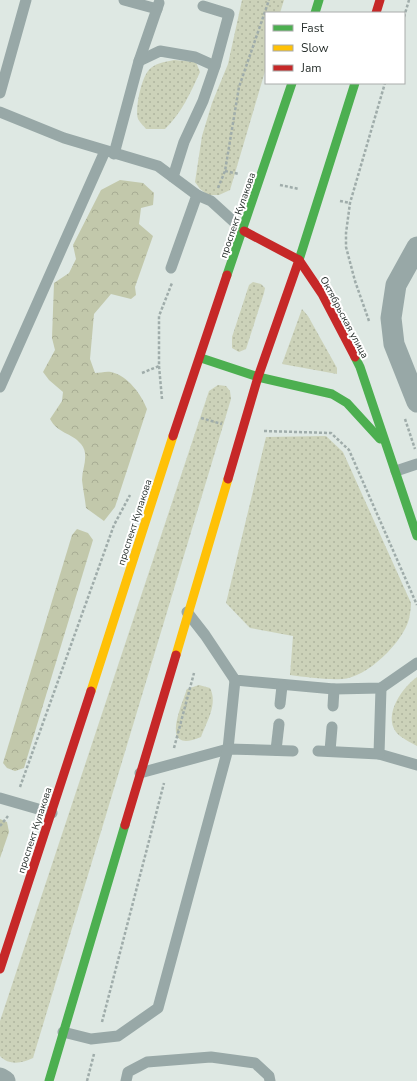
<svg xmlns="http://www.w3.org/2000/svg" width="417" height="1081" font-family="'Nunito Sans',sans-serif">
<defs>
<pattern id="grass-dots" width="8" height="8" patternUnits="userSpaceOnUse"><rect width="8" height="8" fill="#ccd2b9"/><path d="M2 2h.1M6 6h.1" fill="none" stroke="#afb59f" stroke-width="1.8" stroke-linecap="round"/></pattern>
<pattern id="forest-crowns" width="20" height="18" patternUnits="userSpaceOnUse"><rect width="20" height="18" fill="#c2c8ab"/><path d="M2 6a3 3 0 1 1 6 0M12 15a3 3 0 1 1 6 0" fill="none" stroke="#a7ac93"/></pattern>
</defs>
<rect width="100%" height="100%" fill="#dee8e3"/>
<g fill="url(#grass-dots)">
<path d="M242,0h42l-4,13h-14v55l-36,122 -11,5h-11l-8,-6 -5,-7 7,-46 10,-33 16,-39z"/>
<path d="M174,60l22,2 4,10c-9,20 -19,42 -35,57h-19c-2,-3 -6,-6 -8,-10 -3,-11 3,-39 10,-48 6,-8 17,-9 26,-11z"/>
<path d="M253,282l8,2 4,4 -1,5 -18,56 -7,3 -7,-4v-11l17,-52z"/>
<path d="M302,309l6,7 29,52v6l-55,-10z"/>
<path d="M218,385l8,1 4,5 1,8 -198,659c-10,5 -24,8 -33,-2v-35l209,-630z"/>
<path d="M326,436l17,16 68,151c0,5 -1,11 -2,16 -6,23 -42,59 -67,60 -17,1 -36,-2 -52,-4l3,-39 -43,-8 -24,-25 40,-166z"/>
<path d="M417,677v69c-7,-4 -16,-8 -21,-14 -13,-18 7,-45 21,-55z"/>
<path d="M199,685l11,3c8,16 -3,33 -9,49 -42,18 -20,-30 -14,-48z"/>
</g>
<g fill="url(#forest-crowns)">
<path d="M120,180l23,3 11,10 -1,12 -12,3 -2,16 14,12 -18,51 1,8 -5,4 -20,-5 -17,20 -4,45 5,14c5,0 11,-2 16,-1 17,4 30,22 36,37l-32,98 -11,14 -18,-13c-1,-9 -3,-19 -4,-28 0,-12 8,-25 -1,-36 -10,-12 -23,-10 -31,-25l12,-18 1,-9 -14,-12 -6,-8 12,-22 -3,-12 2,-55 15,-10 7,-14 -3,-14 28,-55z"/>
<path d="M77,529l11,4 5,7 -69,228 -9,3 -8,-3 -4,-5 69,-228z"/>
<path d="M0,819l7,3 2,10 -9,26z"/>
</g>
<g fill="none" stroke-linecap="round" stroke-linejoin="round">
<g stroke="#9facaa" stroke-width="2.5" stroke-dasharray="3 2" stroke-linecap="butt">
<path d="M404,17l5,-17"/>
<path d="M225,171l14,3"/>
<path d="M280,185l19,4"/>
<path d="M218,188l7,-17 14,-84 30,-87"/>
<path d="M340,201l10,2"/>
<path d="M369,321l-14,-40 -9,-34v-14l4,-30 35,-120"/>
<path d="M142,373l17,-7"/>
<path d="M162,399l-3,-33v-50l13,-33"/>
<path d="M201,418l21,6"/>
<path d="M405,419l10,30"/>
<path d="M264,431l67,2 18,17 68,155"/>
<path d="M174,748l20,-75"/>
<path d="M20,787l94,-262 16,-30"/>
<path d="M0,826l8,-10"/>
<path d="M102,1022l62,-239"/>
<path d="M87,1081l7,-27"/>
</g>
<g stroke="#98a8a7" stroke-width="11">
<path d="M124,0l33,9"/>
<path d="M139,61l21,-10 35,6 20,9"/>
<path d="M0,93l26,-93"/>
<path d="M0,112l64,26 94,28 39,29 14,6 33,30"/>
<path d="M114,154l25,-93 20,-58"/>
<path d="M173,177l11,-35 19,-41 12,-35 14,-52 -26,-8"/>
<path d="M171,268l26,-73"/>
<path d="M0,387l105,-236"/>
<path d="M396,471l21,-7"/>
<path d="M187,612l18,23 30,45 99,9 47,-1 36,-25"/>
<path d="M381,688l-2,66 38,11"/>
<path d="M280,704l2,-18"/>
<path d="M333,706l1,-17"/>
<path d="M276,750l3,-26"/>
<path d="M318,751l61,3"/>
<path d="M330,751l2,-24"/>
<path d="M140,773l88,-24 7,-69"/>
<path d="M0,798l52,15"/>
<path d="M63,1032l28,7 27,-3 40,-28 70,-259 65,2"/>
<path d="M126,1081l2,-9 19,-10 64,-5 44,6 14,13 1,5"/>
</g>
<g stroke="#98a8a7" stroke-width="21">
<path d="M417,247l-21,38 -5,33 3,26 23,58"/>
<path d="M0,1078l5,3"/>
</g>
<g stroke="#4caf50" stroke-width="9">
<path d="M315,13l4,-13"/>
<path d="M299,260l56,-177"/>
<path d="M227,275l65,-192"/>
<path d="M355,357l5,10 57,169"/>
<path d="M201,358l57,19 74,17 15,9 33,36"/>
<path d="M49,1081l76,-256"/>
</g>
<g stroke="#ffc107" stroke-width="9">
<path d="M176,655l52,-176"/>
<path d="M91,691l82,-255"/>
</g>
<g stroke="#c62828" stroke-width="9">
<path d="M376,13l4,-13"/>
<path d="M244,231l55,29 23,34 33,63"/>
<path d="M173,436l54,-161"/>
<path d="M228,479l30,-102 41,-117"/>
<path d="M125,825l51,-170"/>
<path d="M0,969l91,-278"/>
</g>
</g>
<g text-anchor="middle" stroke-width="4" stroke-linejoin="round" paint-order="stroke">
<g font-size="10" fill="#28302d" stroke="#fff">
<text transform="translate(237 215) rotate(-71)" y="4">проспект Кулакова</text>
<text transform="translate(345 317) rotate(62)" y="4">Октябрьская улица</text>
<text transform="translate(134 522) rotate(-72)" y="4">проспект Кулакова</text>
<text transform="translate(34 830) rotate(-72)" y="4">проспект Кулакова</text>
</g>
</g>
<rect x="265" y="12" width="140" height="72" fill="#ffffff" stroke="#a9acab"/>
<rect x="273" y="25" width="20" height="6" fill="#4caf50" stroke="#a9acab"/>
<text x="301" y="32" font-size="12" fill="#28302d">Fast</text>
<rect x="273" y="45" width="20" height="6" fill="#ffc107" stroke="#a9acab"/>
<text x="301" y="52" font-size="12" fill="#28302d">Slow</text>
<rect x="273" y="65" width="20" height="6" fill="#c62828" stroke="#a9acab"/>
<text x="301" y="72" font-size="12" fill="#28302d">Jam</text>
</svg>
